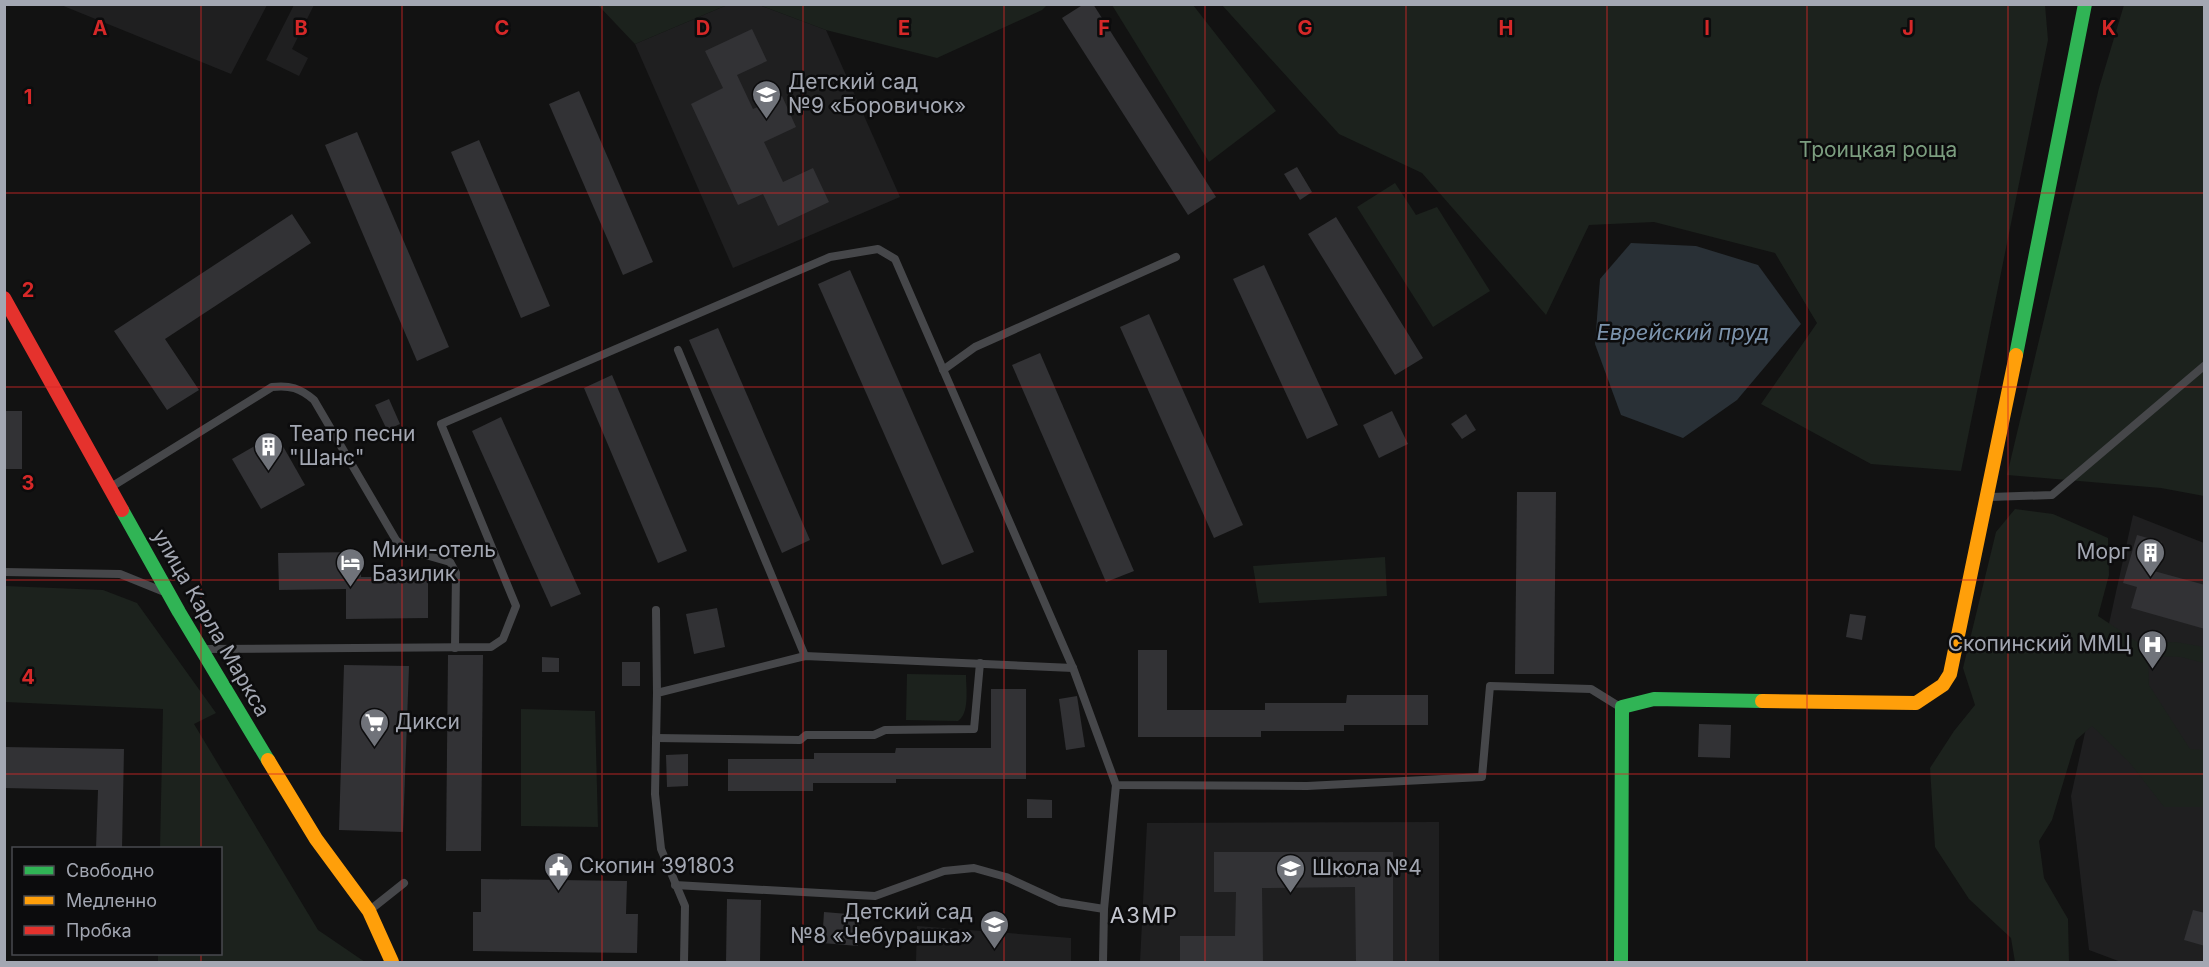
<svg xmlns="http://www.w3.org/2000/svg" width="2209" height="967" font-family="Inter,sans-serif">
<rect width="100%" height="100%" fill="#121212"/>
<g fill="#1f1f20">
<path d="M61,5l206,-1v1l-36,69z"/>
<path d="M294,5h20l-22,44 16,9 -9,18 -33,-16z"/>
<path d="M727,5h32l67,25 74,167 -167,71 -98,-224z"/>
<path d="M2133,515l71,28v419h-83l-32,-12 -18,-154z"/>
<path d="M1439,822v140h-299l7,-139z"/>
<path d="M917,926l154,12v24h-155z"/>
</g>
<g fill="#1c221d">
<path d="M598,5h129l-92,39z"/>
<path d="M759,5h288l-5,5 -105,48 -111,-28z"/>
<path d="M1112,5h81l83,106 -67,51z"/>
<path d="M1222,5h823l3,35 -87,431 -90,-7 -110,-60 56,-81 -42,-70 -121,-31 -65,3 -43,90 -124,-142 -83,-39z"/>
<path d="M2124,5h80v491l-43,-8 -154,-13 92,-387z"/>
<path d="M1395,183l21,32 21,-8 53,84 -57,36 -76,-120z"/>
<path d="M2015,509l38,5 55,24 1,37 -11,41 41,27 37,-1 28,5v16l-23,-6 -33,-1 1,29 41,64 14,1v57h-40l-35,-45 -37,-36 -16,14 -24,80 -13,21 5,37 24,41 1,43h-54l-4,-24 -42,-39 -34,-52 -5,-79 24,-37 21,-26 -12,-37 33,-136z"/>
<path d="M1385,557l2,39 -128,7 -6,-37z"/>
<path d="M5,586l98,4 34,13 79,110 -22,11 124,206 47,32h-207v-8h62v-106h-60l3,-139 -158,-7z"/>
<path d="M907,674l59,1c0,13 4,38 -8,46l-52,-1z"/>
<path d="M521,709l74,2 3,116 -77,-1z"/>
</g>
<path fill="#293036" d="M1631,243l65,3 62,19 43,59 -64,76 -54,38 -62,-23 -26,-71 5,-65z"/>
<g fill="#323235">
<path d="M1084,4h9l123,193 -28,18 -126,-197z"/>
<path d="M752,29l15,32 -30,14 16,34 29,-13 14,31 -32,15 19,40 30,-14 16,34 -51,24 -15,-32 -25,11 -47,-101 32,-16 -18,-37z"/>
<path d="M579,91l74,171 -30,13 -74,-171z"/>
<path d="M357,132l92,215 -32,14 -92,-216z"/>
<path d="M479,140l71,166 -29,12 -70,-166z"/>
<path d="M1297,167l15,25 -12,8 -16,-26z"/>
<path d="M292,214l19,29 -146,96 34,51 -32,20 -53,-79z"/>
<path d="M1336,217l87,141 -28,17 -87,-141z"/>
<path d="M1264,265l74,160 -31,14 -74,-160z"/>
<path d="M850,270l124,282 -32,13 -124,-281z"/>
<path d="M1149,314l94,211 -29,13 -94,-211z"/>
<path d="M718,328l92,212 -28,13 -93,-213z"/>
<path d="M1040,353l94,218 -28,11 -94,-217z"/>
<path d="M612,375l75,176 -29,12 -74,-175z"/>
<path d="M389,399l11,25 -13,6 -12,-25z"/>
<rect x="4" y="411" width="18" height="58"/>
<path d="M1392,411l16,33 -29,14 -16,-33z"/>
<path d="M1466,414l10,16 -14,9 -11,-15z"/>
<path d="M501,417l80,177 -30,13 -79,-176z"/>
<path d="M276,434l29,51 -44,24 -29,-50z"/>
<path d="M1517,492h39l-2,182h-39z"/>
<path d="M2137,535l25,7 -8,29 51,14v44l-74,-21 6,-21 -14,-4z"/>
<path d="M360,552l1,25h67v41l-82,1v-30l-67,1 -1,-37z"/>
<path d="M717,608l8,39 -31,7 -8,-40z"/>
<path d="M1850,614l16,2 -4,24 -16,-3z"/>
<path d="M1138,650h29v60h98v-7h81l1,-8h81v30h-84v6h-83v6h-123z"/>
<path d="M448,655h35l-2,196h-35z"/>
<path d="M542,657l17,1v14h-17z"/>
<rect x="622" y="662" width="18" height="24"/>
<path d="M344,665l65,1 -6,166 -64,-2z"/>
<path d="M991,689h35v90h-130v4h-83v8h-85v-32h86v-6h81l1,-5h95z"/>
<path d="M1077,696l8,51 -19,3 -7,-51z"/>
<path d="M1699,724l32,1 -1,33 -32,-1z"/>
<path d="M4,747l120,2 -2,100h-26l2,-59 -94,-2z"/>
<path d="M688,754v32l-21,1 -1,-32z"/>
<path d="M1027,799l25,1v18h-25z"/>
<path d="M1214,852h179v111h-37l-1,-76 -93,1 1,75h-83v-27h55l1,-44h-22z"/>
<path d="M481,879l146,2 -1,33h12l-1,39 -164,-2v-39h8z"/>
<path d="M727,899l34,1 -1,63h-34z"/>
<path d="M2193,910l12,3v33l-21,-6z"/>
<path d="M824,912l36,3 -2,31 -36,-3z"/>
</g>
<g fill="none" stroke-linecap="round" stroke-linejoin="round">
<g stroke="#46474a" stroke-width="8">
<path d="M678,350l127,306"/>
<path d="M943,370l32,-23 201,-90"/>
<path d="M111,487l161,-100c18,-2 28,1 42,13l82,140 12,10 42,12 6,11 -1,75"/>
<path d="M1990,497l62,-2 152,-129"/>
<path d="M4,572l116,2 42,17"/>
<path d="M656,610l1,83"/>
<path d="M204,649l287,-2 12,-8 13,-33 -75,-182 389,-167 48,-8 17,10 178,409 43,117 191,1 175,-9 8,-91 101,3 29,18"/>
<path d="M656,738l144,2 6,-5h68l11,-5 89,-1 6,-66"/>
<path d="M675,885l200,11 69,-25 30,-3 32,9 54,25 44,7"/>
<path d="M370,910l34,-27"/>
<path d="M684,962l1,-56 -24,-57 -6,-55 2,-101 148,-37 268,12"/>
<path d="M1103,962l1,-53 12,-124"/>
</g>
<g stroke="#30b455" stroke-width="14">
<path d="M2016,355l69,-351"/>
<path d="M122,510l57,102 89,148"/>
<path d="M1621,962l1,-255 32,-8 108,2"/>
</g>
<g stroke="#ff9f0a" stroke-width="14">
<path d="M1762,701l154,2 27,-18 7,-11 66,-319"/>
<path d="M268,760l48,79 53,72 23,51"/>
</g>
<path stroke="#e5322d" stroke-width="14" d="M4,298l118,212"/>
</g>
<path fill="none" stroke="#d62828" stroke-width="1.5" stroke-opacity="0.55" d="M201,4v844M402,4v958M602,4v958M803,4v958M1004,4v958M1205,4v958M1406,4v958M1607,4v958M1807,4v958M2008,4v958M4,193h2200M4,387h2200M4,580h2200M4,774h2200M201,954v8"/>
<defs>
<symbol id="school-pin" viewBox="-11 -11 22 30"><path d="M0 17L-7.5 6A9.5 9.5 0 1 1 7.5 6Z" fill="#70737a" stroke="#0c0c0d"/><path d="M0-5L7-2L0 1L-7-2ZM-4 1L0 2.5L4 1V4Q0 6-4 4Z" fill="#fff"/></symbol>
<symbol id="building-pin" viewBox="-11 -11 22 30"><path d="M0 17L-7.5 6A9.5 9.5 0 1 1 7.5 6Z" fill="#70737a" stroke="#0c0c0d"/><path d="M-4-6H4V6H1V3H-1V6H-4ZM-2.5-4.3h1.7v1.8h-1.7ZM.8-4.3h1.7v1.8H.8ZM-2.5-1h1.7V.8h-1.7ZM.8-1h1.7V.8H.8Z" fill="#fff"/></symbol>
<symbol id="hotel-pin" viewBox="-11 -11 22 30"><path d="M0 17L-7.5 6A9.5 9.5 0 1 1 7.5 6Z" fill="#70737a" stroke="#0c0c0d"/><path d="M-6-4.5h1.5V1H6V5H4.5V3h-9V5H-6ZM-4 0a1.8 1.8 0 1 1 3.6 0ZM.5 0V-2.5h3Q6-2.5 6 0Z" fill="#fff"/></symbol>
<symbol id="hospital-pin" viewBox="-11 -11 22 30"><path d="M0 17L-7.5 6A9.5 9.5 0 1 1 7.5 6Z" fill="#70737a" stroke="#0c0c0d"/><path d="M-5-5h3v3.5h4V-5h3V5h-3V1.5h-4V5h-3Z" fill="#fff"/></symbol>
<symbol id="supermarket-pin" viewBox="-11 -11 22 30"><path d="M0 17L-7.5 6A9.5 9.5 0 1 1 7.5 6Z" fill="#70737a" stroke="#0c0c0d"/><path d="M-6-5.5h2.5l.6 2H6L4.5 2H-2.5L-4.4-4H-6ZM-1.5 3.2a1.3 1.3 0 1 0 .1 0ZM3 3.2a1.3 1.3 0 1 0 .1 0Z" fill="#fff"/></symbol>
<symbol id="civic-pin" viewBox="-11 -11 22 30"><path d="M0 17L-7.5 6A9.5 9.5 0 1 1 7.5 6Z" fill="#70737a" stroke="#0c0c0d"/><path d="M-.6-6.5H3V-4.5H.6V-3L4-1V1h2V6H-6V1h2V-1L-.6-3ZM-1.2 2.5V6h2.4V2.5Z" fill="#fff"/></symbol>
</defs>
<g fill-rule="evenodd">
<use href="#school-pin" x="750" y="78" width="33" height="45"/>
<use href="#building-pin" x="252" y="430" width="33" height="45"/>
<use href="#building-pin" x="2134" y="536" width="33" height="45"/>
<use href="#hotel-pin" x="334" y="546" width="33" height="45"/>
<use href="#hospital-pin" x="2136" y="628" width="33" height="45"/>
<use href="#supermarket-pin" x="358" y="706" width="33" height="45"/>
<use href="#civic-pin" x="542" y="850" width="33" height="45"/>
<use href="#school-pin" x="1274" y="852" width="33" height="45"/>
<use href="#school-pin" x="978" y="908" width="33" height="45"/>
</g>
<g text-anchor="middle" stroke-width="5" stroke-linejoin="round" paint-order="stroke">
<g font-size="21" fill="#a3a7b2" stroke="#0c0c0d" text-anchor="start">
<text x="788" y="89">Детский сад<tspan x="788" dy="24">№9 «Боровичок»</tspan></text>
<text x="289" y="441">Театр песни<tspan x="289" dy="24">"Шанс"</tspan></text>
<text x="372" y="557">Мини-отель<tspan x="372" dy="24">Базилик</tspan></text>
<text x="2130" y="559" text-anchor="end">Морг</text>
<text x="2131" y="651" text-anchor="end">Скопинский ММЦ</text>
<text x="395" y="729">Дикси</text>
<text x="579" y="873">Скопин 391803</text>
<text x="1312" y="875">Школа №4</text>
<text x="973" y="919" text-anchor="end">Детский сад<tspan x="973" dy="24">№8 «Чебурашка»</tspan></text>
</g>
<g font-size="21" fill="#7b9d7f" stroke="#0c0c0d">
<text x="1878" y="157">Троицкая роща</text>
</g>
<g font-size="21" fill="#a3a7b2" stroke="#0c0c0d">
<text transform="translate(211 623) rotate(60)" y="7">улица Карла Маркса</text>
</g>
<g font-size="22" font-style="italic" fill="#7c93ac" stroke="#0c0c0d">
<text x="1683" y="340">Еврейский пруд</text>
</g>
<g font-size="22" letter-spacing="1.5" fill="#c4c6cf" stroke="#0c0c0d">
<text x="1144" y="923">АЗМР</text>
</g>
</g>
<g font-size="20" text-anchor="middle" font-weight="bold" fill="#d62828" stroke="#0c0c0d" stroke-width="5" stroke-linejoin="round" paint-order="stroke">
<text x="100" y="35">A</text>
<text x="301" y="35">B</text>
<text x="502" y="35">C</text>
<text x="703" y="35">D</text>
<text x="904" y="35">E</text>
<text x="1104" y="35">F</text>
<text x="1305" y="35">G</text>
<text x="1506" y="35">H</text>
<text x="1707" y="35">I</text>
<text x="1908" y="35">J</text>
<text x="2109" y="35">K</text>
<text x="28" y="104">1</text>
<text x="28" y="297">2</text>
<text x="28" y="490">3</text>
<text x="28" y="684">4</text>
</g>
<rect width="2209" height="967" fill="none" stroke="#a3a7b2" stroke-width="12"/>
<rect x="12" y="847" width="210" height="108" fill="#0c0c0d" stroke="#484a4f" stroke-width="1.5"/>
<rect x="24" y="866" width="30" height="9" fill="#30b455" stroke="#484a4f" stroke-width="1.5"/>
<text x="66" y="877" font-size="18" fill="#a3a7b2">Свободно</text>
<rect x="24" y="896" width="30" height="9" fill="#ff9f0a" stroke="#484a4f" stroke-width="1.5"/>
<text x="66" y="907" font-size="18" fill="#a3a7b2">Медленно</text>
<rect x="24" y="926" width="30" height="9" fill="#e5322d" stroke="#484a4f" stroke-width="1.5"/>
<text x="66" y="937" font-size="18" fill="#a3a7b2">Пробка</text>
</svg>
